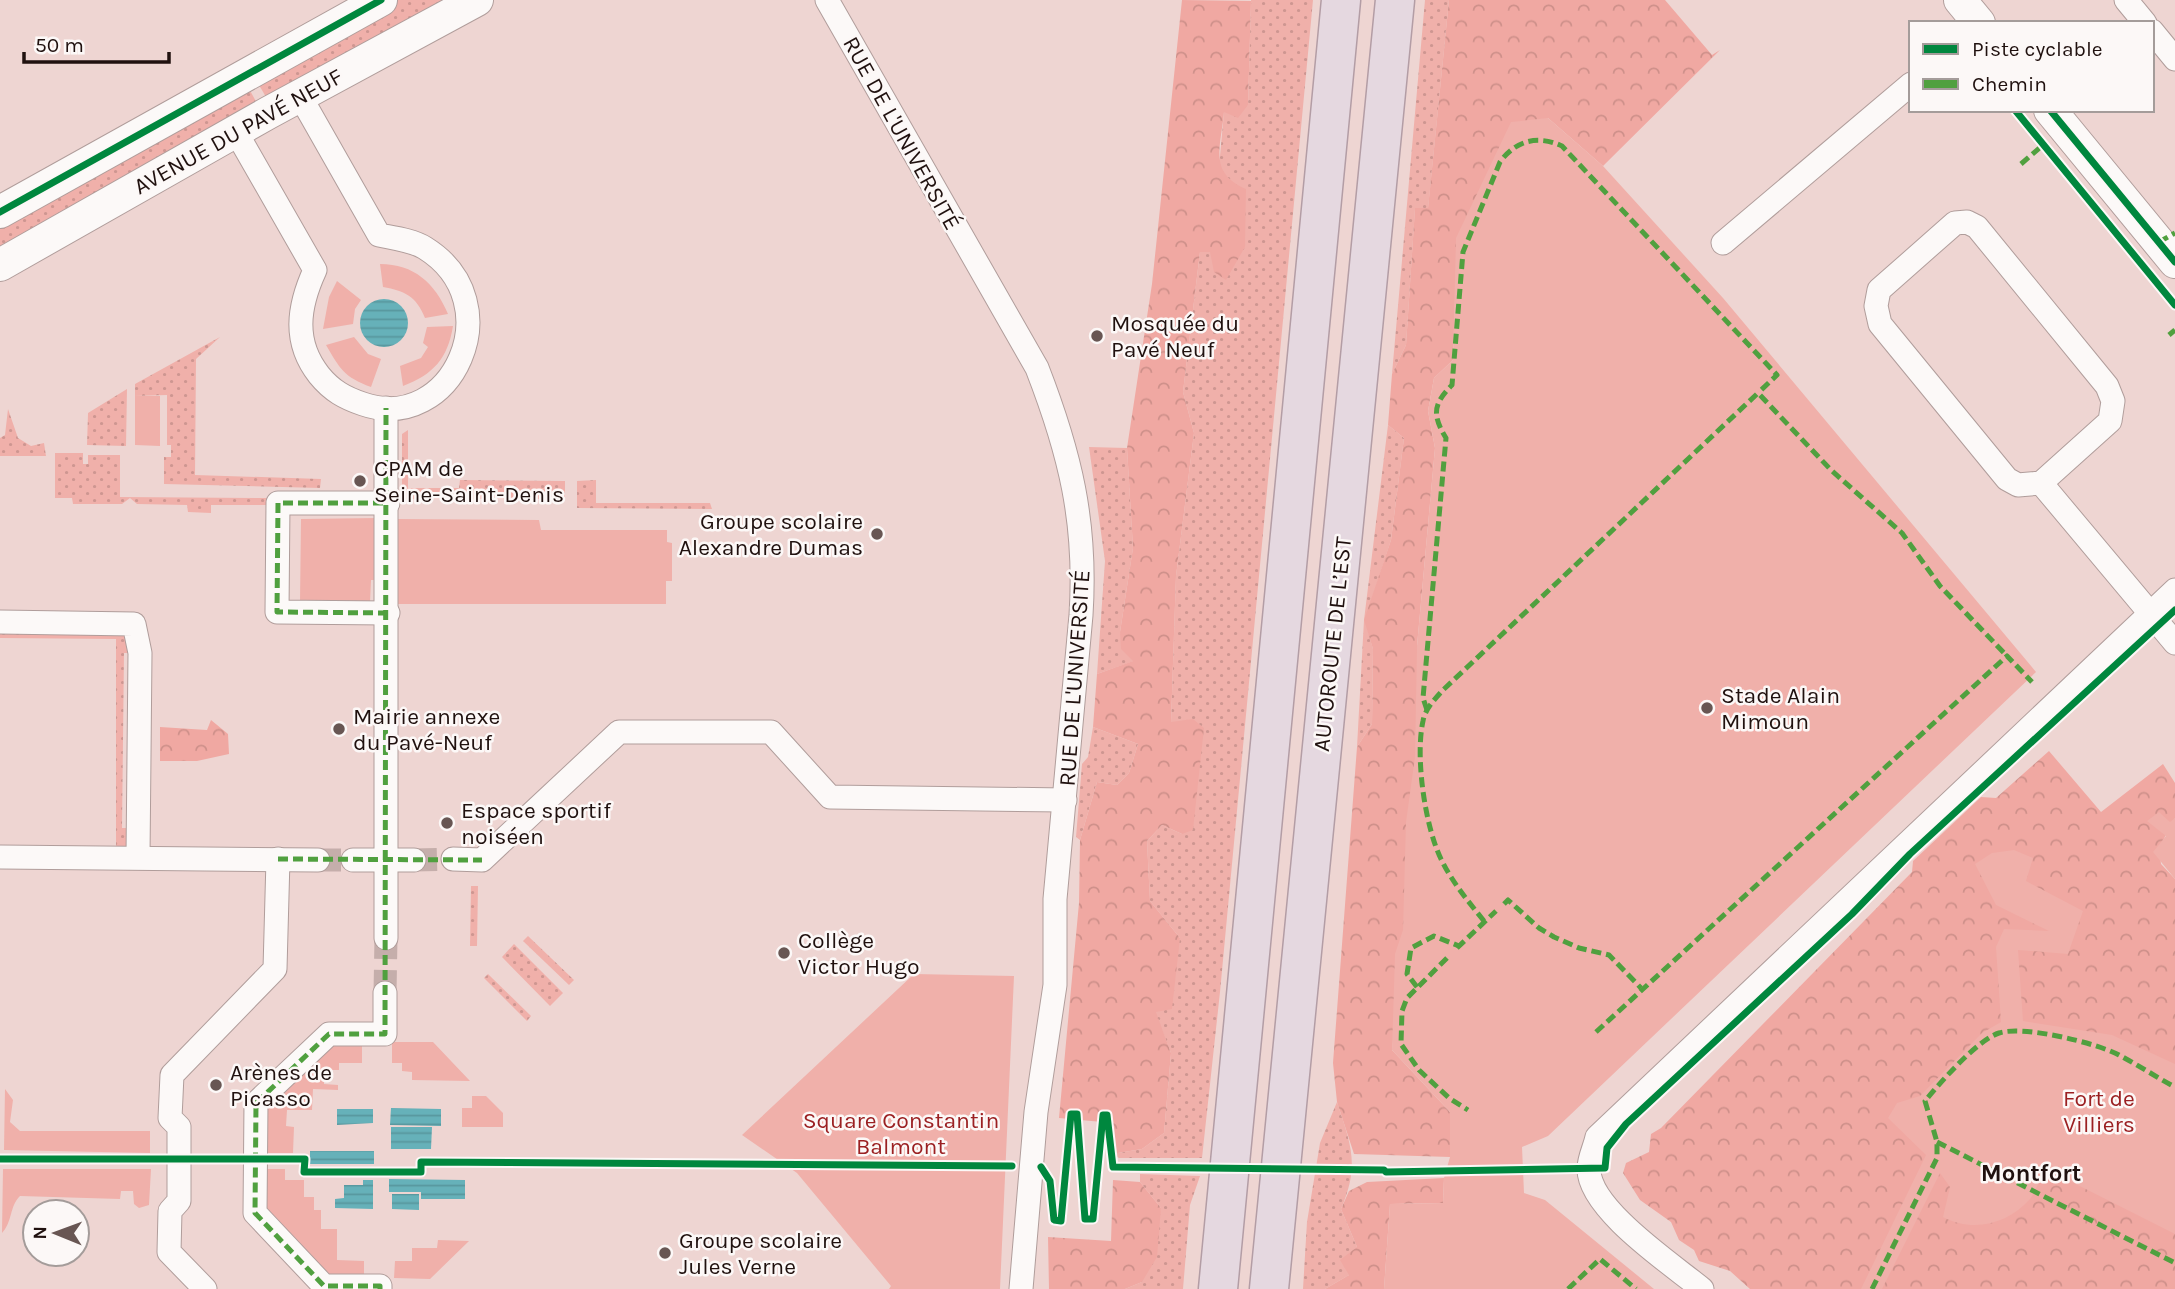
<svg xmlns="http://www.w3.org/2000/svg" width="2175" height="1289" font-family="Karla,sans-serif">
<defs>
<pattern id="grass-dots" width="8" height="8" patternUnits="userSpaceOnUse" patternTransform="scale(1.75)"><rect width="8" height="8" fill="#f0b0aa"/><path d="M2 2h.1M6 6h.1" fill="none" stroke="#ce9691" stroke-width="1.8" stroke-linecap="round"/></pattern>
<pattern id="forest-crowns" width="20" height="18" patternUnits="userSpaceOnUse" patternTransform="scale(1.75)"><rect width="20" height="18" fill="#f0a8a2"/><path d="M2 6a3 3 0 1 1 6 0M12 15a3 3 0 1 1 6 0" fill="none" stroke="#ce908a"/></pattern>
<pattern id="water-rules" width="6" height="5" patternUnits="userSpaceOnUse" patternTransform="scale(1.75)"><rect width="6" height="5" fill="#66b1b9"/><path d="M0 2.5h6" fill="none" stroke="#58979e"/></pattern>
</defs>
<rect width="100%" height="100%" fill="#eed5d2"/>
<g fill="url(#grass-dots)">
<path d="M396,0h53l-180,102 -13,-22z"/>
<path d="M1251,0h62l-93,992 -18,166h-83l-7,-4 30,-5 22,-16 7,-80 -16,-41 25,-74 -30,-37 -3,-60 15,-16 20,9 -11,-112 5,-146 18,-143 -11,-41 17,-140h11l17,-71 -9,-14 5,-55 24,-7z"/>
<path d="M1425,0h24l-21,209h-13l-9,136 -14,29z"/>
<path d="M247,85l12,22 -259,148v-30z"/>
<path d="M220,337l-24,22 -1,116 126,4 -1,9 -156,-4v-27h7v-12h-4v-50l-32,1v-12z"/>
<path d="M127,389l-1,57 -39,-1 1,-32z"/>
<path d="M8,409l10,29 13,8 13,-3 2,13h-46v-18l5,-3z"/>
<path d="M1388,425l16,13 -13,102 -26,80 8,29 -1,75 -15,23 7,-127z"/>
<path d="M408,430v58h51l1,-8 105,1v18h-163v-65z"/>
<path d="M1089,447l38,1 6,100 -13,84 14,29 -37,13 8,-113z"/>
<path d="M55,453h28v11h5v-9h32v42l147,1v7h-56v8l-23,-1 -1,-7 -50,-1 -7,-6 -8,6h-49l-1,-6h-17z"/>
<path d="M596,480v23h114l2,6 -135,-1v-27z"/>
<path d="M0,626l123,2 13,25h-12l-2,175h12l-3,13 -8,8h-7v-210l-116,-1z"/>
<path d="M1093,727l45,17 -9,29 -12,12 -20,-3 -17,58 -4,-3 6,-73 6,-7z"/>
<path d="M471,886h7l-1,60h-7z"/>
<path d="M528,936l46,44 -5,5 -46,-44z"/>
<path d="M514,944l49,49 -13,13 -48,-49z"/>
<path d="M488,974l43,42 -4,5 -43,-43z"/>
<path d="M1337,1102c14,43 23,63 4,107l16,38 -8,28 -24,14h-22l4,-67 13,-79z"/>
<path d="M1140,1174l60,2 -10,29 -7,84h-58l17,-7 19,-74 -21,-26z"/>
</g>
<g fill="url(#forest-crowns)">
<path d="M1182,0l69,1 -3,104 -10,13 -14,-6c-3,35 -16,61 22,77l-1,58 -19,33 -12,-8 -4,-20h-10l-17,140 11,41 -18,143 -5,146 22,-3 11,9 -11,102 -11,4 -20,-9 -15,16 3,60 30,37 -8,71 -16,3 15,41 -7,80 -22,16 -30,5 1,-31 -54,-5 20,-215 1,-63 17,-58 20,3 12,-12 9,-29 -45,-17 4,-53 36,-13 -12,-12 -1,-17 13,-84 -6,-100 25,-164z"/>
<path d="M1449,0h216l47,55 8,-5 -117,116 -55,-48 -91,120 -4,122 -19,18 -6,33 7,37 -18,198 6,100 -31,304 58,62v45l-96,-3 -17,-52 -4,-39 24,-316 15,-23 1,-75 -9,-29 27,-80 13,-102 -16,-13 4,-51 14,-29 9,-137h13z"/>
<path d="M211,720l17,14 1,20 -32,7h-37v-34l47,3z"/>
<path d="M2049,751l52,61 62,-48 12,19v35l-16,30 2,16 14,15v410h-425l-20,-18 -31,-10 -5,-11 -15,-10 -8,-18 -31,-22 -17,-27 3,-10 23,-11 2,-18 10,-6 251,-256 1,-11 68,-64 15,1z"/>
<path d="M1444,1178l-1,25 -53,1 -6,85h-59l24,-14 -9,-15 17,-13 -16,-38 8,-18 18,-9z"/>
<path d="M1113,1180l27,2 21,26 -4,49 -15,25 -17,7h-76l-1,-52 63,4z"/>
</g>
<g fill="#f0b0aa">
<path d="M1548,118l55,48 120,132 313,374 -488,464 -26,11 2,46 21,7 109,89h-270l6,-85 53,-1 1,-25 6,-21v-45l-58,-62 3,-96 8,-24 3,-108 9,-65 2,-111 18,-198 -7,-37 6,-33 19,-18 3,-122 55,-116z"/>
<path d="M380,264c34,0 55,19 68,50l-23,4c-9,-22 -20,-27 -42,-31z"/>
<path d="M337,281l24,19 -6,9 -2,15 -30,5 6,-32z"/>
<path d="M453,326c-5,32 -20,49 -50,60l-3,-20 21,-8 7,-11 -5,-4 4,-16z"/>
<path d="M354,337l14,17 13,5 -10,28c-27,-10 -31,-18 -45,-42z"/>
<path d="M135,396h25v50l-25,-1z"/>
<path d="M378,518l-1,62h-6l-1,22h-70l1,-83z"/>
<path d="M395,519l144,1 2,10h126v12l5,1v38h-6v23h-273z"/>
<path d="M2159,812l11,10 5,-4v61l-22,-27 13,-16 -19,-15z"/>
<path d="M2014,850l19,8 -7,23 57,30 -15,43 -50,-4 5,71 89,14 63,29v170l-129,-65c-6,9 -10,22 -16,30 -22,25 -57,34 -87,18l7,-30 -10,-14 -58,116h-21l65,-134 -38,-37 9,-15 23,-7 62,-63 19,-11 -5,-75 8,-18 45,2 -53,-26 -21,-41 17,-11z"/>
<path d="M914,974l100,2 -14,313h-111l2,-3 -94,-113 -55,-38z"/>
<path d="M334,1042l28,1v20h-23v7h-15v14l14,1v5l-25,-1 -1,21h-25l-1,16 8,1 -1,26h-30l1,-41z"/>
<path d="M392,1042h41l37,39 -58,-1v-8l-10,-1v-8h-10z"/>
<path d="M5,1089l8,11 -3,22 10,9h130v22l-146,-3z"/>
<path d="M472,1096h14l17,17v14h-41v-19h10z"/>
<path d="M3,1169h148l-2,36 -10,3 -5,-4 -1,-13h-12l-1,8 -100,-3c-11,11 -7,25 -18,37z"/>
<path d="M263,1169h22v11h19v17h10v13h7v19h16v31l27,1v20h-34l-68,-70z"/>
<path d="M438,1240l31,1 -39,38 -36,-1 1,-17h17v-13h25z"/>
</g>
<g fill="url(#water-rules)">
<circle cx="384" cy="323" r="24"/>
<path d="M391,1108l50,1v17l-51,-1z"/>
<path d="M337,1109h36v14l-36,2z"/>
<path d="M391,1127h41l-1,22h-40z"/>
<rect x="310" y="1151" width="64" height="13"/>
<path d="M389,1179l76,1v19h-44v-7h-32z"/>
<path d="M363,1180h10v29l-38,-1v-9l9,-1v-13h19z"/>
<path d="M392,1194h27v16l-27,-1z"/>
</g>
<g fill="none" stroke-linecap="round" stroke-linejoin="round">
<g stroke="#c5aeab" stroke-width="23" stroke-dasharray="23 11" stroke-linecap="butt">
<path d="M318,860h35"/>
<path d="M414,860l39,-1"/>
<path d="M385,993l1,-55"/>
</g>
<defs>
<g id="minor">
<path d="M827,0l210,368c33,85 50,154 44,247l-26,284v86l-19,127 -15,177"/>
<path d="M2126,0l19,23"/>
<path d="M2152,31l23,28"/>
<path d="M236,132l79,138c-17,37 -22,72 4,105 13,16 26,23 44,29 89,31 150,-101 62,-156 -13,-8 -31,-10 -46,-13l-79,-139"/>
<path d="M1967,222l10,5 130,159 6,15 -3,20 -69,62 -23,2 -11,-6 -127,-155 -4,-18 3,-16 76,-67z"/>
<path d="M1723,243l188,-159"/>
<path d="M2041,483l134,160"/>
<path d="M388,613l-111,-1 1,-109h110"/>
<path d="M0,622l134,2 6,29 -2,204"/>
<path d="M0,857l318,3"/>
<path d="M453,859l29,1 137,-128h152l59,65 235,3"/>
<path d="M353,860h61"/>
<path d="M386,938v-530"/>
<path d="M205,1289l-36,-37 1,-41 9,-10v-74l-9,-9 2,-43 103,-106 3,-110"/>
<path d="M380,1289v-3h-56l-69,-73 1,-110 73,-69h56v-41"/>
<path d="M1702,1289c-29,-24 -115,-81 -113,-121 0,-10 6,-21 8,-31l578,-547"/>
</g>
<g id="secondary">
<path d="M1960,0l19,23"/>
<path d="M2050,110l125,152"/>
<path d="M0,212l381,-212"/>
<path d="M0,265l268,-152 209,-113"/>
</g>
<g id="motorway">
<path d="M1218,1289l123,-1289"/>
<path d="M1269,1289l126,-1289"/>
</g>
</defs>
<use href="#minor" stroke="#b09d9b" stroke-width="25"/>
<use href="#secondary" stroke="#b09d9b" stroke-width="34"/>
<use href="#motorway" stroke="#b39da5" stroke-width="41"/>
<use href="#minor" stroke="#fcf9f8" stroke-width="23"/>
<use href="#secondary" stroke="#fcf9f8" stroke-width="32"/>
<use href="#motorway" stroke="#e5d8e0" stroke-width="38"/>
<g stroke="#50a03f" stroke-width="5" stroke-dasharray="10 5" stroke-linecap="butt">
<path d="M2021,164l22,-19"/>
<path d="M2159,242l16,-9"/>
<path d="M2169,335l6,-5"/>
<path d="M388,613l-111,-1 1,-109h110"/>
<path d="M1427,710l-4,-12 23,-260c-14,-23 -13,-34 6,-53l11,-133 37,-90c16,-22 38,-27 62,-16l215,229 -19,18"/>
<path d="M278,859l204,1"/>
<path d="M1504,904l4,-4 31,28 15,9 25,11 30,7 32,33"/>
<path d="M1484,921c-16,-20 -32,-39 -43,-62 -16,-33 -26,-102 -18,-138 2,-12 12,-22 20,-31l315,-297 73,77 71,63 38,53 67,70"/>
<path d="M1457,948l39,-37"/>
<path d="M1447,958l-40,40 -5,13 -1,33 18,26 30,28 19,12"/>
<path d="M1417,987l-10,-13 4,-26 23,-12 25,10"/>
<path d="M1596,1032l411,-376 25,26"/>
<path d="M1937,1142l238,121"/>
<path d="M380,1289v-3h-56l-69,-73 1,-110 73,-69h56l1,-626"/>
<path d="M1568,1289l32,-30 36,30"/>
<path d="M1872,1289l65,-131v-16l-12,-41c15,-18 52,-61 74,-68 25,-8 97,10 120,22 19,10 37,22 56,32"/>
</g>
<defs>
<g id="cycleway">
<path d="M2015,110l160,195"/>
<path d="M2050,110l125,152"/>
<path d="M0,212l381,-212"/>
<path d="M0,1159h305l-1,13h117v-10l591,4"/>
<path d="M1041,1167l9,14 4,39 7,1 10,-107h6l8,105h8l10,-104h4l6,52 271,3 2,2 219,-4 2,-20 19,-24 226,-210 58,-60 265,-244"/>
</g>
</defs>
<use href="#cycleway" stroke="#fcf8f7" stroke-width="11"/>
<use href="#cycleway" stroke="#00873e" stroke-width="7"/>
</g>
<g fill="#685653" stroke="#fcf8f7" stroke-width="2.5">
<circle cx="1097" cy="336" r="7"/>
<circle cx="360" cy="481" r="7"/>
<circle cx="877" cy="534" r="7"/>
<circle cx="1707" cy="708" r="7"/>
<circle cx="339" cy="729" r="7"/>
<circle cx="447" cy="823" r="7"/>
<circle cx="784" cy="953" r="7"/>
<circle cx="216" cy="1085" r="7"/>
<circle cx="665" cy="1253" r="7"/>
</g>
<g text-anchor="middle" stroke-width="5" stroke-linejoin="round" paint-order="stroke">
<g font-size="23" fill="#20110f" stroke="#fcf8f7">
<text transform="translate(238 131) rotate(-29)" y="8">AVENUE DU PAVÉ NEUF</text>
<text transform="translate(902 133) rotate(61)" y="8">RUE DE L'UNIVERSITÉ</text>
<text transform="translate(1332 644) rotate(-84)" y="8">AUTOROUTE DE L’EST</text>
<text transform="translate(1074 678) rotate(-86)" y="8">RUE DE L'UNIVERSITÉ</text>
</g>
<g font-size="23" fill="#20110f" stroke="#fcf8f7" text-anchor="start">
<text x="1111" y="331">Mosquée du<tspan x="1111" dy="26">Pavé Neuf</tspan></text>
<text x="374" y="476">CPAM de<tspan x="374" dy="26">Seine-Saint-Denis</tspan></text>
<text x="863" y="529" text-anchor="end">Groupe scolaire<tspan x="863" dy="26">Alexandre Dumas</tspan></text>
<text x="1721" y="703">Stade Alain<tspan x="1721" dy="26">Mimoun</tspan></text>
<text x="353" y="724">Mairie annexe<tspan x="353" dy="26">du Pavé-Neuf</tspan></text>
<text x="461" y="818">Espace sportif<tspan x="461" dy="26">noiséen</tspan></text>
<text x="798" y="948">Collège<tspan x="798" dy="26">Victor Hugo</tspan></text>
<text x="230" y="1080">Arènes de<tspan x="230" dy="26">Picasso</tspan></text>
<text x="679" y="1248">Groupe scolaire<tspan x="679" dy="26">Jules Verne</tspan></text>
</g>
<g font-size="23" fill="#9b2022" stroke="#fcf8f7">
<text x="2099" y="1106">Fort de<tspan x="2099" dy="26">Villiers</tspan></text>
<text x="901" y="1128">Square Constantin<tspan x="901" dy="26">Balmont</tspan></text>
</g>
<g font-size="24" font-weight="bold" fill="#20110f" stroke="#fcf8f7">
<text x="2031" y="1181">Montfort</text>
</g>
</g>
<rect x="1909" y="21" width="245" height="91" fill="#fcf8f7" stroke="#a49c9a" stroke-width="2"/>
<rect x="1923" y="44" width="35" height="10" fill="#00873e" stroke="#a49c9a" stroke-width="2"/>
<text x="1972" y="56" font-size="21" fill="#20110f">Piste cyclable</text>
<rect x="1923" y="79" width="35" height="10" fill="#50a03f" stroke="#a49c9a" stroke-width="2"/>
<text x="1972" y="91" font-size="21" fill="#20110f">Chemin</text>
<g transform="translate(56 1233) rotate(271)"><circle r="33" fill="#fcf8f7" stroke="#a49c9a" stroke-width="2"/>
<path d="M0-5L12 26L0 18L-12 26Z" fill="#685653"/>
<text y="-10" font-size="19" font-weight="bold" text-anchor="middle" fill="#20110f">N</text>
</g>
<path d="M24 52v10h145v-10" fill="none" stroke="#20110f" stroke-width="3.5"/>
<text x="35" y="52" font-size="21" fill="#20110f" stroke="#fcf8f7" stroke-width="5" paint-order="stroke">50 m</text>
</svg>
